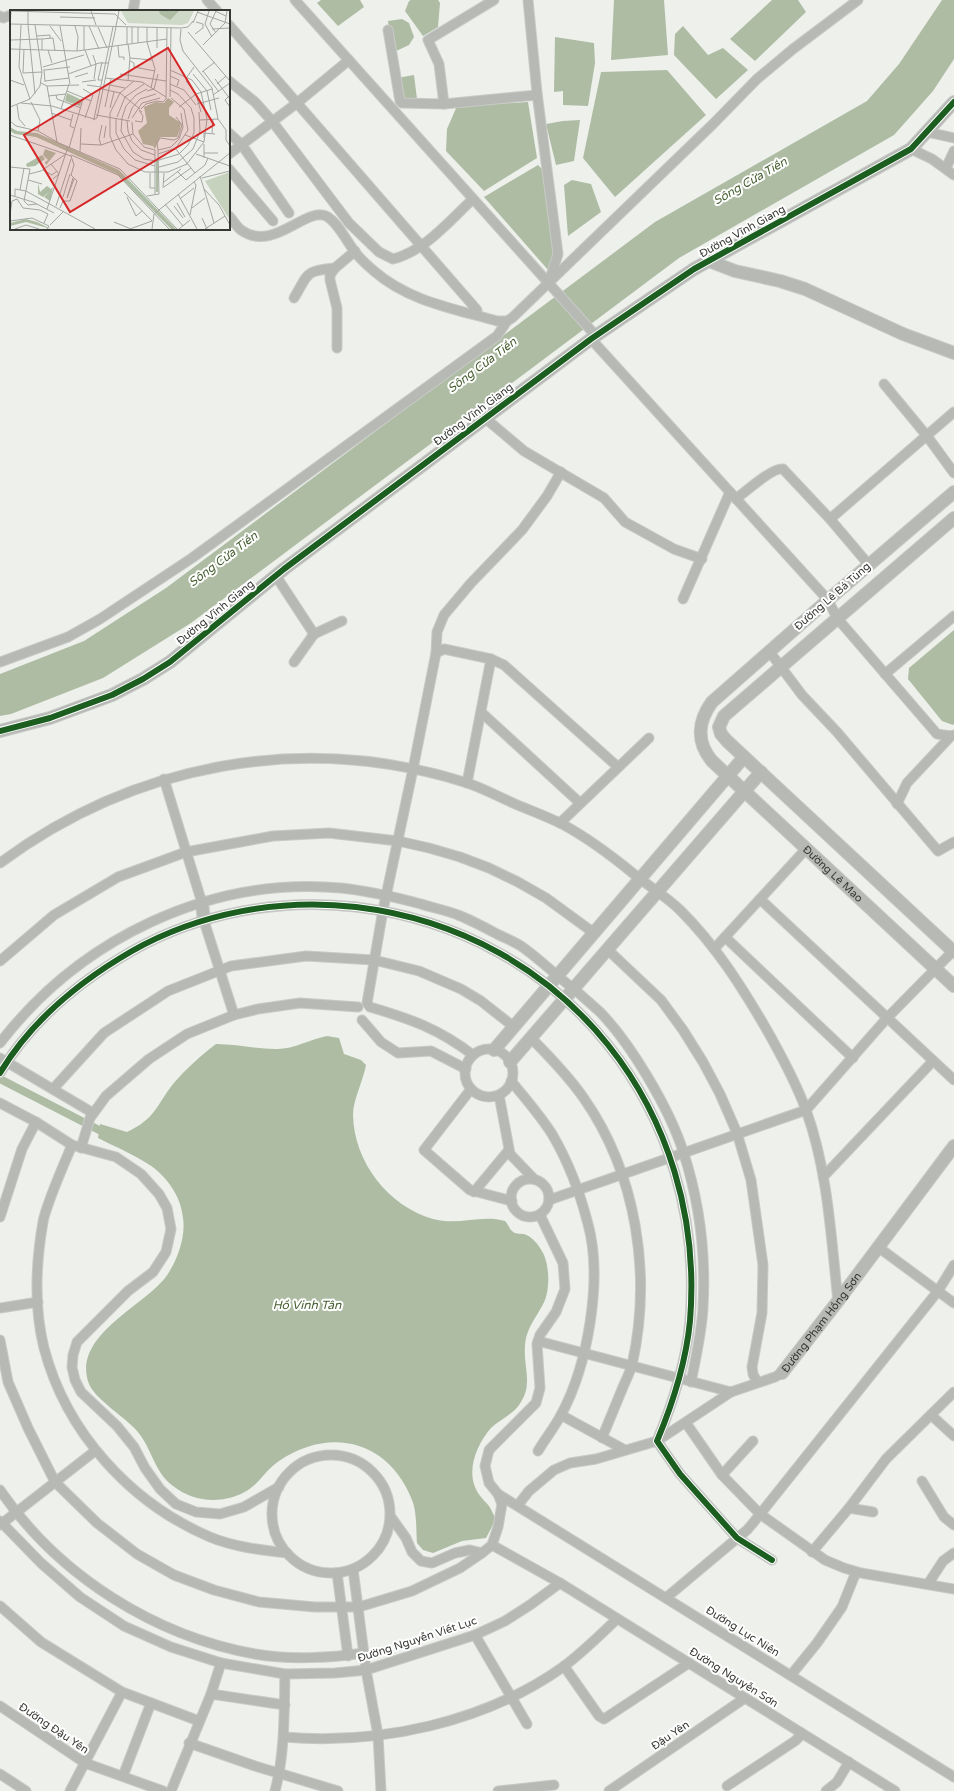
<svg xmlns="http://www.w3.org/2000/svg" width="954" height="1791" font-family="'Varela Round',sans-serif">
<rect width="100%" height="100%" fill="#edf0eb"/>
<g fill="#aebca4">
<path d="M321,0h39l4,7 -26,19 -21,-23z"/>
<path d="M411,0h27l2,3 -2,24 -15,9 -18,-25 4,-10z"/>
<path d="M614,0h50l4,55 -57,5z"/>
<path d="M772,0h26l8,12 -51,49 -25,-22z"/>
<path d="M942,0h12v59l-21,32 -39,44 -215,123 -488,365 -88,55 -92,36 -11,2v-42l84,-33 82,-53 489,-366 212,-121 32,-37z"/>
<path d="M402,19l7,4 5,14 -5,8 -17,8 -4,-32z"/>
<path d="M683,26l25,29 15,-7 25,22 -32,29 -42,-44 1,-21z"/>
<path d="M555,37l39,6 1,20 -7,43 -25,-1v-14l-9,1z"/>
<path d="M667,70l39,45 -91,82 -32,-39 18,-86z"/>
<path d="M414,75l3,24 -8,2 -6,-2 -6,-21z"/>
<path d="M528,102l9,56 -53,33 -38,-40 1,-22 10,-23z"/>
<path d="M580,120l-6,41 -18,4 -10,-41 17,-3z"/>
<path d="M538,165l5,5 12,84 -6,17 -65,-74z"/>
<path d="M572,180l19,4 10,28 -33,24 -4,-51z"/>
<path d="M954,630v94l-1,1 -11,-4 -34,-42 1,-11z"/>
<path d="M327,1036l12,2 5,16 17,6 5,5c-3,16 -13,35 -13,50 1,47 35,91 80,104 26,7 48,-5 72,2 3,3 4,7 7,10 4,4 7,2 11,3 9,1 18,14 21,21 5,12 6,32 1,45 -7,16 -19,27 -20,46 -2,21 9,39 -6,59 -7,10 -20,15 -28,23 -13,15 -24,39 -16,59 3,8 9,13 14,19 3,4 4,9 7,13l-10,19 -24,3 -29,12 -10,-3 -6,-7c-1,-13 0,-31 -5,-43 -23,-59 -81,-74 -133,-39 -18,12 -20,28 -46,36 -21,6 -42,3 -60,-11 -19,-14 -21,-38 -36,-55 -12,-14 -42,-32 -48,-47 -18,-47 53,-77 76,-106 12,-16 21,-41 18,-60 -2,-20 -13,-37 -29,-50 -13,-10 -40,-22 -56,-30l2,-14 27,8c28,-13 29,-26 46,-48 13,-15 27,-28 43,-40 20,0 39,5 59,5 18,1 35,-10 52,-13z"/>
</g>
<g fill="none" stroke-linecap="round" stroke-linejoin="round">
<path stroke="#aebca4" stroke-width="8" d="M0,1079l99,51"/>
<defs>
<g id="minor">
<path d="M207,0l10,11"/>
<path d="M295,0l301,336"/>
<path d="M528,0l9,93 21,161 -9,28"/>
<path d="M133,11l2,-11"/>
<path d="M0,16l3,2 8,-3"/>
<path d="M229,25l248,285"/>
<path d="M388,30l12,71 2,2 42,1 93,-9"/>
<path d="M229,81l26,21 17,19 77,102 30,29 14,7c32,-8 56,-38 80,-60"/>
<path d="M444,104l-5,-40 -11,-24 66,-40"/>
<path d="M927,132l27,6"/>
<path d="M229,133l13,12 47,68"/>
<path d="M911,149l21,10 22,16"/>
<path d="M229,154l68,-51 52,-43"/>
<path d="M946,168l8,-17"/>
<path d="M229,169l44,52"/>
<path d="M229,216c4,4 7,10 12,14 32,23 64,-23 85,-14 11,5 21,26 29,36 5,7 12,13 19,19 34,30 81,38 123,50h10l5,-3 201,-194 44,-45 36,-30 65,-49"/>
<path d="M294,298c15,-25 10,-27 41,-30"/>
<path d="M591,339l237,261 9,18 100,116 14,2"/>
<path d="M337,348v-40l-7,-28v-5l5,-7 20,-17"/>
<path d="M884,384l43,52 27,37"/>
<path d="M485,418l39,33 80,47 21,24 49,27 28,10"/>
<path d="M736,499c9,-7 37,-32 47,-30l47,50 39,46"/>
<path d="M830,519l124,-107"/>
<path d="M276,576l38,58"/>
<path d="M683,599l47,-107"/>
<path d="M769,651l33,44 35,37 101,119 16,-9"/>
<path d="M436,653l1,-21 7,-17 27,-32 51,-53 25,-34 14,-24"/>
<path d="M0,662l68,-25 32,-18 92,-61 305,-222 10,-15"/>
<path d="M294,662l20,-28 28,-13"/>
<path d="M885,674l69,-58"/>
<path d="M481,712l99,91"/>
<path d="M164,779l38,124"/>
<path d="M467,783l24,-124"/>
<path d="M897,804l10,-21 44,-47 3,-1"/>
<path d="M560,823l89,-85"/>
<path d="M0,863c135,-100 303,-131 464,-81 17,5 33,14 49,21 16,7 33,13 49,21 26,14 50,32 73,51 15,12 32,22 46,36 34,34 59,73 83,114 16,28 31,55 42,85 22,61 25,127 32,191"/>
<path d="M760,899l194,181"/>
<path d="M204,921l30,94"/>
<path d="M725,937l128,121"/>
<path d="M714,949l92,-100"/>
<path d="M608,950l53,50 22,30 20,32 17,32 17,39 14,47 12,85 -1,48 -10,54 1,7 4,8"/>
<path d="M0,961l54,-46 64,-38 68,-25 87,-16 56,-3 69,8 31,7 31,9 29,11 29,14 28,16 48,35"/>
<path d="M362,1020l19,22 17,11 33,-2 35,18"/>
<path d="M531,1038c19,19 37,38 52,59 54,77 69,178 49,268 -2,7 -6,15 -9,22 -7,17 -14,34 -21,51"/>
<path d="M0,1043c80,-104 209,-167 341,-155 28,3 54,9 80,16 12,4 25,6 37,11 13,5 26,12 39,19 8,4 16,7 24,12 13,9 25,20 38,31 14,11 28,23 41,35 31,32 69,96 83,139 16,49 23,104 20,156 -1,24 -7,50 -12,75"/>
<circle cx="489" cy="1073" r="24"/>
<path d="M473,1055c-34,-26 -62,-36 -103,-48l-3,-4 16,-93 30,-141 23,-116 8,-4 47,10 13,6 114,102"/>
<path d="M0,1058l93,55"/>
<path d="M0,1073c31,-52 80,-92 132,-122 67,-38 148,-53 224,-44 210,25 351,205 334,414 -4,41 -17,82 -33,120l23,33 57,64 35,22"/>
<path d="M511,1081c14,17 29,34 41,53 16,27 28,59 36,90 15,55 0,141 -27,191 -7,13 -16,24 -23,36"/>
<path d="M53,1089l51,-56 64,-42 63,-25 75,-10 68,4 45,11 42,18 20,12 33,26"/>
<path d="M471,1089l-47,61 46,40 42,11"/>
<path d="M499,1095l11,59 24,25"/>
<path d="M0,1103l36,19 36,23c-8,19 -16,37 -23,57 -2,6 -5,13 -6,20 -7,40 -9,86 1,126 22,84 86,155 166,189 24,10 51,13 77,16"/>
<path d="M72,1145l44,12 25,17 18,20 8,14 4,21 -5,23 -13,20 -25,19 -51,51 -4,13 -1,12 3,13 6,12 36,34 17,21 11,21 15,21 16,15 20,8 24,2 24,-7 35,-20"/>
<path d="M81,1148l9,-30 16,-22 43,-37 38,-25 47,-19 24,-6 42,-6 58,4"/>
<path d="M824,1176l109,-115"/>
<circle cx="530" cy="1198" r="19"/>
<path d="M474,1192l34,-41"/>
<path d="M549,1200l257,-90 81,-92 66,-67"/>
<path d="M0,1217l22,-68 14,-27"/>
<path d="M878,1247l76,56"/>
<path d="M0,1308l38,-6"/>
<path d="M0,1340l8,42 20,46 27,54 42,41 40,31 37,21 40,15 45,12 56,5h44l53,-16 48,-23 22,-15"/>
<path d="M538,1341l193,51"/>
<path d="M561,1415l64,35"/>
<path d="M931,1415l23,21"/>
<path d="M686,1423l36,52 38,39 65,46 19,8 17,5 93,16"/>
<circle cx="331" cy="1514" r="59"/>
<path d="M722,1475l31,-34"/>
<path d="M922,1481l22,36 10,8"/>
<path d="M0,1490c58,85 154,146 255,164 33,6 76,4 109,-1"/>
<path d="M498,1494l456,283"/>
<path d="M518,1505l11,-14 25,-21 16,-7 26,-4 61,-18 74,-49 44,-15 7,-4"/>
<path d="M849,1508l24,4"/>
<path d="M391,1517l15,21 6,14 9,9 11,2 23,-10 15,-3 12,3 10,-8 6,-18 4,-23 -4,-10 -9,-11 -4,-17 4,-16 47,-47 4,-15 -3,-44 3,-9 16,-23 9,-23 -2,-26 -23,-48"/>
<path d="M0,1521l41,42 39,34 44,29 47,21 50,16 64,11 50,-1 31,-3 109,-35 30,-14 25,-16 30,-22"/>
<path d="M0,1525l95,-74"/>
<path d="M492,1545l68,38 335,208"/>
<path d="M812,1552l37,-44 37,-49 68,-67"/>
<path d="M353,1569l13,101 12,65 3,56"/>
<path d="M337,1573l11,83"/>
<path d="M928,1584l15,-23 11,-8"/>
<path d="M667,1597l80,-67 6,-7 185,-232 16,-26"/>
<path d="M0,1606l41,36 81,50 77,29"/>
<path d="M475,1635l52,89"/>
<path d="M564,1666l35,50 5,3 85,-56"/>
<path d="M791,1675l26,-32 25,-36 14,-35"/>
<path d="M211,1694l74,11"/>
<path d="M0,1706l85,57 78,28"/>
<path d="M284,1737c95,8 200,-14 279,-70 19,-14 37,-32 54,-48"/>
<path d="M189,1743l66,23 83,25"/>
<path d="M0,1774l26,17"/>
<path d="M123,1776l28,-73"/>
<path d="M727,1786l68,-45 6,-6 -1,-3"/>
<path d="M70,1791l52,-99"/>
<path d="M171,1791l40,-97 10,-31"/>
<path d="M275,1791c10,-38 9,-78 10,-117"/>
<path d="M498,1791l56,-6"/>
<path d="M609,1791l136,-93"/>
<path d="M826,1791l11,-9 12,-20"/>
</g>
<g id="tertiary">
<path d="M709,261l26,10 45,10 25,8 98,45 51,19"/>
<path id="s1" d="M954,492l-126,108 -116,102c-14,19 -16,40 0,59l242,225"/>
<path d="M954,518l-230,198 -5,11 2,7 6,7 227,211"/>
<path d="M0,731l50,-13 62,-23 31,-16 27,-17 114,-93 307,-230 103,-70 217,-120 43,-47"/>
<path d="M202,903l2,18"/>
<path d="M494,1050l250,-293"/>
<path d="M510,1062l251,-290"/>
<path id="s2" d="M782,1373l56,-72 116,-155"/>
</g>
</defs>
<use href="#minor" stroke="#c8cac7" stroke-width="11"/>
<use href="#tertiary" stroke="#c8cac7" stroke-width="14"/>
<use href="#minor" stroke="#b7b9b5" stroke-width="9"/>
<use href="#tertiary" stroke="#b7b9b5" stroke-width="12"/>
<defs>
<g id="cycleway">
<path d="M0,731l50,-13 62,-23 31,-16 27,-17 114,-93 307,-230 103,-70 217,-120 43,-47"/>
<path d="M0,1073c31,-52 80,-92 132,-122 67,-38 148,-53 224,-44 210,25 351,205 334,414 -4,41 -17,82 -33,120l23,33 57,64 35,22"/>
</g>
</defs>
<use href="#cycleway" stroke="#fff" stroke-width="8"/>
<use href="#cycleway" stroke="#1b5e20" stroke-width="6"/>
</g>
<g text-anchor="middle" stroke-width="4" stroke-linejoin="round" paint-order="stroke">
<g font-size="11" fill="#363834" stroke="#fff">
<text transform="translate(742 231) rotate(-29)" y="4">Đường Vĩnh Giang</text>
<text transform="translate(473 414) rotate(-37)" y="4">Đường Vĩnh Giang</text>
<text transform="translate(832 596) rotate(-41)" y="4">Đường Lê Bá Tùng</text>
<text transform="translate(215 612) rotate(-39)" y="4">Đường Vĩnh Giang</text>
<text dy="4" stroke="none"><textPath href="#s1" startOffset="550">Đường Lê Mao</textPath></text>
<text dy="4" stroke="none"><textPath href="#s2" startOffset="64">Đường Phạm Hồng Sơn</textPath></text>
<text transform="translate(743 1631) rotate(32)" y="4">Đường Lục Niên</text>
<text transform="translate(417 1639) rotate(-18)" y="4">Đường Nguyễn Viết Lục</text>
<text transform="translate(734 1677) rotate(32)" y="4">Đường Nguyễn Sơn</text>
<text transform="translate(54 1728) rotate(34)" y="4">Đường Đậu Yên</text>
<text transform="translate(670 1735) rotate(-34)" y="4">Đậu Yên</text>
</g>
<g font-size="12" font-style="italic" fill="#465f30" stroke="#fff">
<text transform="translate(750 181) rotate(-30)" y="4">Sông Cửa Tiền</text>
<text transform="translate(482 365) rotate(-37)" y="4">Sông Cửa Tiền</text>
<text transform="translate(223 559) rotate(-37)" y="4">Sông Cửa Tiền</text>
<text x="307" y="1309">Hồ Vinh Tân</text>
</g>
</g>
<g transform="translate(10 10)">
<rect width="220" height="220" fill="#edf0eb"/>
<path d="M111,1h73l-6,12 -6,2 -54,-2z" fill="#cfd9c7"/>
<path d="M220,162v48l-25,-39z" fill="#c6d1be"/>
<path d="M149,1h20l-9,9 -10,-6zM57,83l15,7 -2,6 -15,-5zM158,88l6,4 -5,6v7l12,8 -1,6 -3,8h-17l-5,12 -2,-3 -10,-2 -5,-13 9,-8 -3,-16 12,-5 8,1zM0,117l7,4 20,2 82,37 57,59h-5l-54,-55 -81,-37 -21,-3 -5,-3zM35,139l11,4 -10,12 -1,-3 3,-2 -5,-5zM32,145l3,4 -10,7 -8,1 -1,-3zM28,173l2,9 7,-6 4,3 2,-2 -3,14 -6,-4 5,-5 -6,5 -5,-3zM16,209l11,3 14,7 -25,-7 -16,4v-3z" fill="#aebca4"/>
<path fill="none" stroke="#aebca4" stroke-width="2" d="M147,150v32"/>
<path fill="none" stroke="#a4a6a2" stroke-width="1" d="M0,1l105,3 11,11M81,1l5,14M199,1l-4,13 7,13M205,1l11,5M206,1l-6,13 6,9M187,2l33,12M50,7l35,1M183,13l5,-12M0,14l171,4 7,-1 5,-6M18,14v-13M0,15l1,-14M11,15l-2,42 11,32M18,15l7,69M40,16l11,15M50,16l10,58M65,16l3,11 -1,14M79,16l10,23M106,16l3,-15M88,17l9,21M117,17v17M137,17v15l8,27 -4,19M171,19l-1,11 3,11 29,37 6,31 8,11v10l4,6M202,19l18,-1M178,22l42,49M185,24l8,-6v-4l-7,-2M27,26l13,-1v3M0,30l32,-1M122,33v-16M128,33v-16M193,35l22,-22 2,-12M108,36l1,11h5v3M147,38v-20M0,39l67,2 90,-12M32,40v-11l11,-1 2,13M38,40l4,13M74,40v-24M75,40l6,16M83,45l3,9 -2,15M120,48l22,2M120,51l4,2v4l21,4M92,52l-4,18h4M33,57l41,-12M34,59l1,13M35,60l25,-3M160,60l22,10 9,12 6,27 -3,23 -18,23M193,61l16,21M192,62l13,-10M13,63l1,-24M13,63l19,-1M58,64l31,-11h9M110,64l46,7M183,64l14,17 4,19M160,66l9,4 -2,6M65,67l13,-4M177,67l7,-10M95,68l37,4 24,15M205,69l15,20M0,70l14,5M35,71l24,-3M118,71l2,-23 -2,-14M124,71l-14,12 -10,20v23l6,14 12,14 17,8h23l19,-8M176,71l10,13 5,18M72,72l14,-2M31,73l6,3 32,-1M160,74l14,6 12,15M207,74l9,-8M77,75l14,2M100,75l15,3M37,76l10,56M73,79l10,6 -8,23M92,79l18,4 20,16M137,79l-11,6 -10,11 -4,12 -1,13 12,21 11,7 12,2 23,-7 9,-9 6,-12v-15l-3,-10 -13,-14 -8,-4M57,81l24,10M137,81l7,-2 4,-15M46,85l1,4 24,9M203,85l17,-12M220,85l-5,5 5,7M38,86l18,-2M160,87l1,-69M156,89l1,-71M21,92l9,18 -2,11M11,93l31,3 42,13 19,-92M187,94l22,-6M7,95l2,14 6,7M0,97l20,-8 10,-13 2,-14 -7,-47M95,97l6,-28M169,97l17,-13 16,-5M100,98l4,-16M51,99l8,-25M131,99l5,-5 11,-3 6,1 3,-3M41,103l20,7M63,104l-3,12 4,2M86,105l34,6M107,107l8,-20 19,-13M122,108l10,-15 18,-5M106,109v14l8,16 11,11 20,6M118,109l4,-11 8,-9 16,-5M83,110l4,-2 19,-91M190,110l18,-1M0,111l6,5 22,5 21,12 61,26 57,60M117,111l1,10 4,10 9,9 14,5M125,111l7,1 1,-6 -4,-6 3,2M92,115l-3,14 2,6 32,-11 -1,-12M202,123l1,-14M123,124l11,13 11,3M0,125l61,21 3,9 -3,10 6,6 -7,20h-7l-3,7M175,125l19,7M94,128l2,-12M194,128v-5l11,1M71,134l20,1M194,134v14M59,138l14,-49M165,138l20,25M145,140v44M148,140l-1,-7 3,-5 14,2 4,-2 4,-13 -6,-8M70,142l1,-24M194,143h14M148,144l18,-6 12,-18 -4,-21 -13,-11M186,144l34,12M61,145l47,20 51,54M41,154l8,10 -6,5M0,157l20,2 -6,32 4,4 9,-1M149,157l19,-5 15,-13 7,-18 -1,-19M33,160l9,5 5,-4M167,161l9,9 19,-15 3,-7M140,163v15h5M19,164l12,-3 25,-17M190,166l4,13 15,16 11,20M63,168l-6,20 7,-19M192,168l28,-7M18,170l14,4M154,172l17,-13M154,177l27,-19M153,178l1,-15M194,179l10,34M10,180l4,-22M114,182l28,29M168,184l19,35M0,185l23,7 21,11M5,186v-7l11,2 69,38M137,186l12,-2 -1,-44 13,-3 8,-8 4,-12 -2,-14M53,187l7,-23M117,187l9,19 6,-5M171,188l13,-10M167,193l8,14M155,194l18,22M46,196l15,-47M164,196l9,12M182,198l13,-10M37,199l21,-62M0,204l2,-13 5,-2 6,9 17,2 8,4 -4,9M180,205l6,-30 -2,-3M192,208l5,11M0,211l22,-3 17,8 -2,3M104,212l17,7M40,215l14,-14M5,219l11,-4 13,4M120,219l22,-8M142,219l2,-15 76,-61M169,219l11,-9M195,219l20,-13"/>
<path fill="#d62828" fill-opacity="0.15" stroke="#d62828" stroke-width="2" d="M158,38l46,77 -144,87 -46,-77z"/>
<rect width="220" height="220" fill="none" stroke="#363834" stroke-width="2"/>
</g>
</svg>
